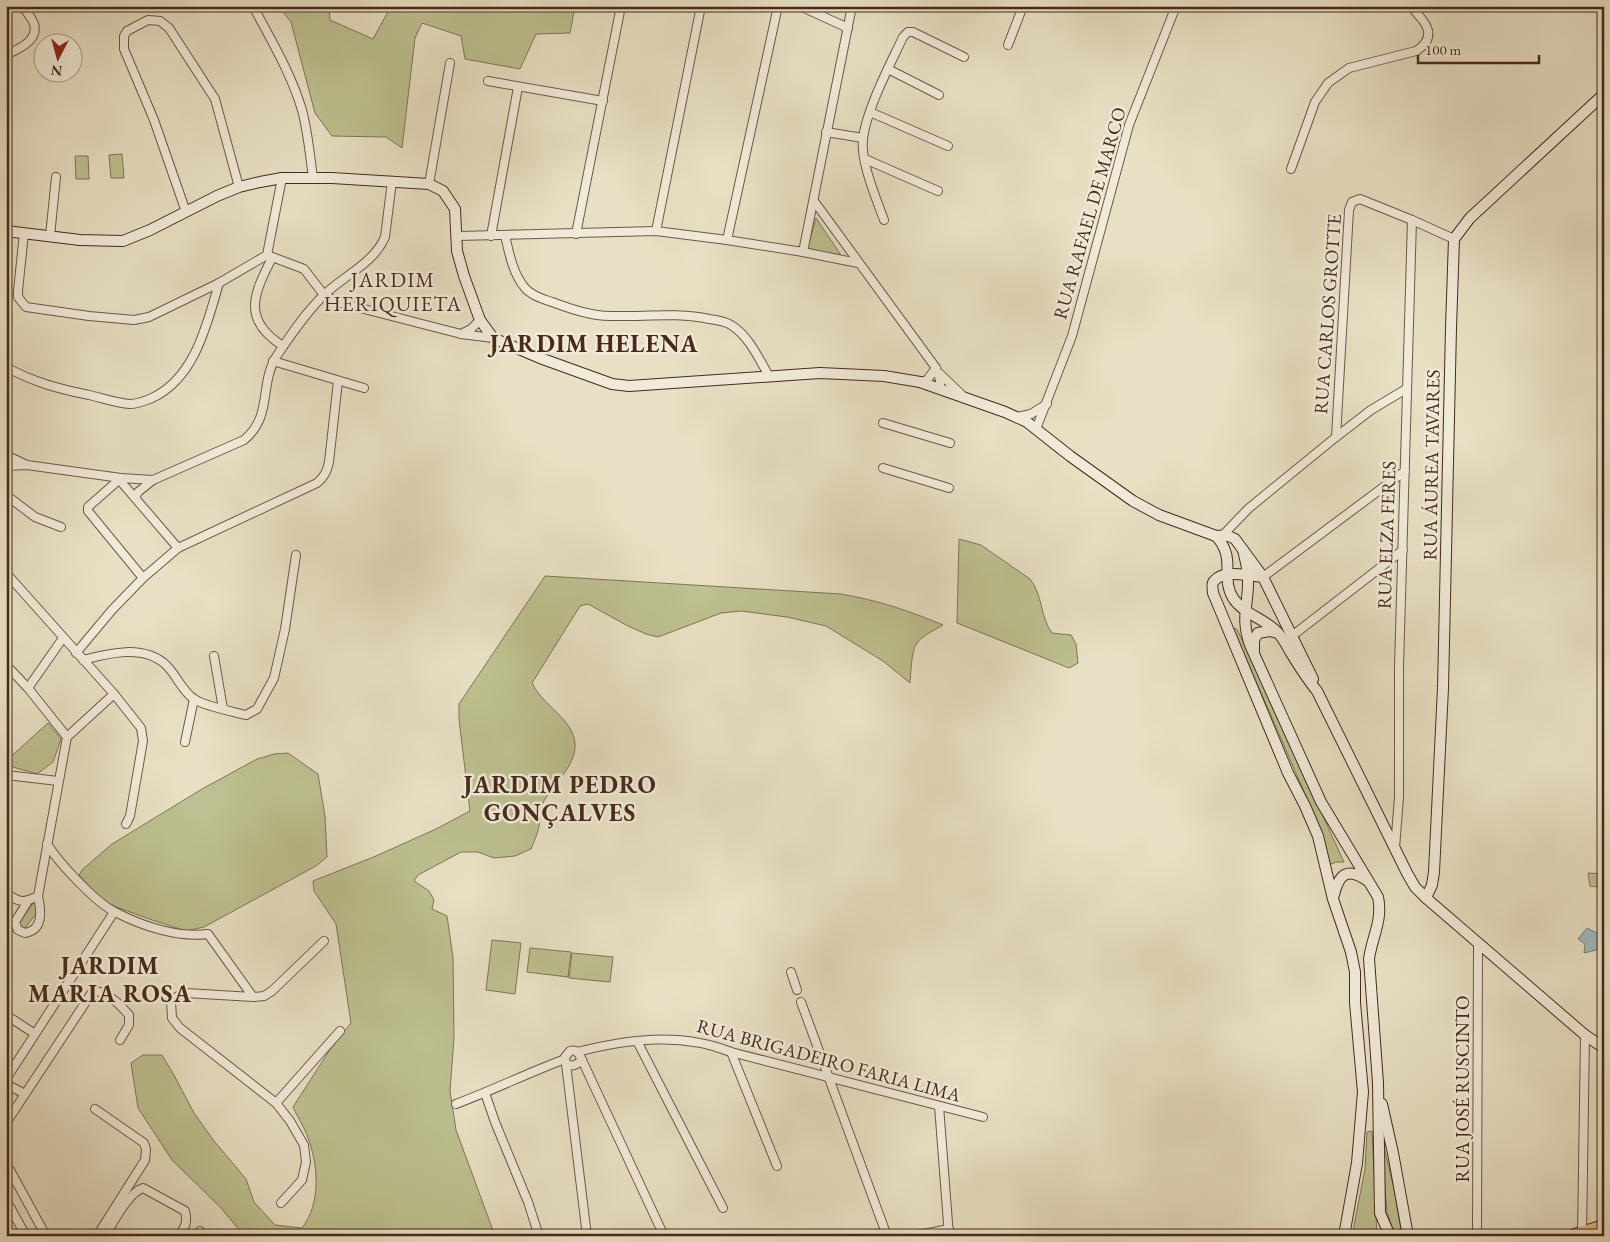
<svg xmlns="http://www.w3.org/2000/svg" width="1610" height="1242" font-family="'EB Garamond',serif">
<rect width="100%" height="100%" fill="#e8e0c4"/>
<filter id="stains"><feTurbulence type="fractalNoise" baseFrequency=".004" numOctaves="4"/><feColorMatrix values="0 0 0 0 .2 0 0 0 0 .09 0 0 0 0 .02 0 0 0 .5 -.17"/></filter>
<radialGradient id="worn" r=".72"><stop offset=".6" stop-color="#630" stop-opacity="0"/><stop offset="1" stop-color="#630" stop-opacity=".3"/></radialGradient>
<g fill="#bdc090" stroke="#827456">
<path d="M278,6h51l1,14 43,19 18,-33h108l8,7 12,-7h56l-5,27 -34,1 -16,35 -55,-10 -4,-23 -39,-13 -7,15 -13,110 -16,-11 -54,-1 -17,-23 -24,-91z"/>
<path d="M122,154l2,24h-13l-2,-23z"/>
<path d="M75,156h13l1,23h-13z"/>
<path d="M816,218l25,37 -34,-5z"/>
<path d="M959,539l22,6 49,34c13,16 10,38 22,54l19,2 5,9 2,19 -9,5 -112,-45z"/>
<path d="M545,576l296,18c36,6 69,17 102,31 -8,5 -20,10 -26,18 -6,8 -6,30 -7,40l-27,-22 -57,-35 -39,-9 -46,-6 -20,2 -63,24 -12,-3 -18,-8 -40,-22 -8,2 -48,77c9,19 29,29 39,47 16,30 -19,52 -29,75 -2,5 -1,10 -2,15 -1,10 -5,20 -9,29l-16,7 -21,2 -16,-6h-17l-43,23 -4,6 15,10 5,9 -2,9 15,7 6,41 1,81 -4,53 6,39 39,106h-251l-22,-27 -50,-49 -34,-52 -7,-45 12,-8h19l13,22 19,36 20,28 32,38 8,23 21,23 27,3c20,-26 16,-65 5,-93 -4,-10 -10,-19 -14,-28l36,-56 22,-28 -15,-99 -22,-33 -1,-10 63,-25 60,-27 34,-18 -11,-92v-15z"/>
<path d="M1233,628l4,1 107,233h-8l-7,3 -17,-55z"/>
<path d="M48,723l13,16 -8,23 -16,12 -31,-9v-4z"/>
<path d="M288,753l30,21 7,42 2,41 -11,9 -112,61 -18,4 -34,-11 -33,-12 -17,-8 -23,-25 4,-6 29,-25 90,-55 55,-30 17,-5z"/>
<path d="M1588,873l16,1v14l-14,-2z"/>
<path d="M34,902l6,7 -15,19 -8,-3z"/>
<path d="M492,940l29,3 -6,51 -29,-4z"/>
<path d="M530,948l41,4 -3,25 -41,-5z"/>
<path d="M572,953l41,4 -3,25 -41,-4z"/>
<path d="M1380,1130l14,59 8,47h-7l-8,-24z"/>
<path d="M1372,1131l5,105h-25l13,-67 2,-37z"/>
</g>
<path fill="#9ebac0" stroke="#7c807e" d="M1587,928l12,6 5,-4v18l-20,5 1,-9 -7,-5z"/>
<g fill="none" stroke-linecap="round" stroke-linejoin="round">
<defs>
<g id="street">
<path d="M253,6c18,34 38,67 49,104 6,22 8,46 11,68"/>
<path d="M800,6l48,22"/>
<path d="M1008,45l15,-39"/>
<path d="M6,55c12,-6 33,-14 28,-31 -2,-6 -8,-12 -11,-18"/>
<path d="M888,69l51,26"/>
<path d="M488,81l115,20"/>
<path d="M870,112l78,34"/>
<path d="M826,132l37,6"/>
<path d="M865,159l73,32"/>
<path d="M1291,169l24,-67 13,-19 21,-15 67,-17c24,-15 8,-31 -6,-45"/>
<path d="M429,184l21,-121"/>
<path d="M814,201l122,167 4,12v8"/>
<path d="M186,212l-32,-92 -30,-71v-13l3,-5 21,-11 12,1 9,7 46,71 24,88"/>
<path d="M884,220c-8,-22 -24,-59 -21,-82 4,-30 27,-73 40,-101l5,-5h5l51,25"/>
<path d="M656,231l45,-225"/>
<path d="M24,233l-6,58v6l8,10 63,9 45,4 15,-3 70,-34 48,-28 15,-77"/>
<path d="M576,234l45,-228"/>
<path d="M505,235c4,18 8,39 20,53 7,8 18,11 27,14 19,7 39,14 59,14 33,1 66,-4 98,3 8,1 16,2 22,6 18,11 28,34 38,51"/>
<path d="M50,236l6,-59"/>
<path d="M457,236l199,-5 71,9 76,12 55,11"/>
<path d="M491,236l27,-149"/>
<path d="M727,240l51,-234"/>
<path d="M803,252l49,-246"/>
<path d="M267,255l37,14 20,26 13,7 124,32 32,4"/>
<path d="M272,258c-19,37 -30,62 11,88"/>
<path d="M461,334l10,-5 9,-9"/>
<path d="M273,361l91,27"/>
<path d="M6,367c27,15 53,22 83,28 13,3 28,8 41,9 7,0 15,-3 22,-6 43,-20 55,-74 67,-115"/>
<path d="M940,374l22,21"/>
<path d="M920,382l7,-2 9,-12"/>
<path d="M1017,417l14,-3 16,-10"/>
<path d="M883,423l67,20"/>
<path d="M1036,429l36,-93 57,-211 47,-119"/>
<path d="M1336,437l13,-227 3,-8 8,-3 52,21 42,19"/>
<path d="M6,455l19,9"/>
<path d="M6,466l21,-1 94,13 32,2 91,-40c30,-25 14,-57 34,-86 14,-21 29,-43 47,-60 20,-19 49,-31 60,-57l7,-56"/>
<path d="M883,468l66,20"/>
<path d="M121,478l-33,29v4l55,67"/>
<path d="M121,478l2,6 55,64"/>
<path d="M6,495l29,22 26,10"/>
<path d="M135,498l3,-6 15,-12"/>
<path d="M1223,538v-3l26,-27 87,-71 35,-27 35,-21"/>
<path d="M6,573l108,121 27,34 2,13 -13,75 -4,8"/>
<path d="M1263,577l142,-106"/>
<path d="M1292,636l111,-86"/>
<path d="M76,653l36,-43 31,-32 35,-30 139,-65c7,-6 10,-11 12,-21l9,-81"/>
<path d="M214,656l9,53"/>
<path d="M83,660c26,-7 62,-16 84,6 10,10 15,25 27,33 13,8 37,12 52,16l11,-6 17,-31 11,-49 11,-74"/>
<path d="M6,665l22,23 39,49"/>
<path d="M28,688l35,-50"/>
<path d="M185,742l9,-43"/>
<path d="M6,775l52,6"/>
<path d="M47,844c12,19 48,58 68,68 27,14 63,26 93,22l45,63"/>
<path d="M1395,848l4,-51v-131l13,-446"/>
<path d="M6,893c13,10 18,10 32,3l29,-159 47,-43"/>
<path d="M28,901l-13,21 3,8 7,3c19,-3 16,-23 13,-37"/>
<path d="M791,972l6,18"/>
<path d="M801,1002l86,234"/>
<path d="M6,1015l29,19"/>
<path d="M637,1041l86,167"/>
<path d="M570,1051c8,-2 9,4 12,9 -6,5 -9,7 -16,4l-1,-7z"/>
<path d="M577,1052c51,-13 104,-20 154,0l252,65"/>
<path d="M731,1052l46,114"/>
<path d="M582,1060l82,176"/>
<path d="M566,1064l21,172"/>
<path d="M6,1079l108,-167"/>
<path d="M6,1084l19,10"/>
<path d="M485,1093l10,29 33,80 11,34"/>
<path d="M276,1103l64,-72"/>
<path d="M456,1104c37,-14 72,-31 109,-45"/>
<path d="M939,1106l10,130"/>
<path d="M95,1109l49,34 2,6 -1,11 -48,76"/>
<path d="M6,1123l85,-129 6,-3c14,4 22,13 32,24v10l-9,15"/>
<path d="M6,1163l40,73"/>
<path d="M6,1200l20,36"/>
<path d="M281,1203l21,-23 4,-18 -2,-17 -14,-24 -14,-18 -96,-75 -8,-10 -1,-16 7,-6 8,-3 67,4 11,-1 8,-5 52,-50"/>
<path d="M105,1236c8,-13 23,-43 38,-48l42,23c3,11 0,16 -6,25"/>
<path d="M196,1236l4,-5"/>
<path d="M913,1236l36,-7"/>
<path d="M1477,1236l1,-293"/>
<path d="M1582,1236l3,-201"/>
</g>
<g id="secondary">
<path d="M6,231l74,9 43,1 27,-11 67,-34 22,-9 21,-5 22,-4h50l97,6 14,7 12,18 2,42 7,25 16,44 13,18 47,20 72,26 17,2 191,-13 64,3 36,6 85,30 22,10 43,34 63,45 26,14 57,21c21,23 4,41 17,62 11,17 32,20 45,35 5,5 9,13 13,20 8,13 16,26 26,38l90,182 8,14 11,11 159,137 19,13"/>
<path d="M1216,536c8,-1 12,-1 19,3l28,38 50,102"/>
<path d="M1243,550c2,9 5,19 5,28 1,27 -8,38 2,67l71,157 57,95c5,23 -6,40 -9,62l9,124 2,130 10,23"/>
<path d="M1263,577c-13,-1 -39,-8 -49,4 -3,3 -1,8 -1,12l75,180 17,33 13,30 15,63 18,53 4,20v31l8,89 -6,71 -13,73"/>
<path d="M1254,652v-12l4,-7 12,-2 8,2"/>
<path d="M1334,895c5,-22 14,-28 34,-14"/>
<path d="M1426,898l6,-13 2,-13 9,-184 8,-360 3,-89 16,-21 134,-124"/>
<path d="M1382,1104l11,49 15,83"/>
</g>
<path id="highway" d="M1575,1236l29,-9"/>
</defs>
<use href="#street" stroke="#705745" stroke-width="10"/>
<use href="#secondary" stroke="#48291b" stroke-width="12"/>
<use href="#highway" stroke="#48291b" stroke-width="16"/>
<use href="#street" stroke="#f0ebd9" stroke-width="8"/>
<use href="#secondary" stroke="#f0ebd9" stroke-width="10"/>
<use href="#highway" stroke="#e4c082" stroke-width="14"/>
</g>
<g text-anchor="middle" stroke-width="5" stroke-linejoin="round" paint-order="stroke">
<g font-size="19" fill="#48291b" stroke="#f0ebd9">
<text transform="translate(1089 213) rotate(-74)" y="7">RUA RAFAEL DE MARCO</text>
<text transform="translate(1327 314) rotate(-86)" y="7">RUA CARLOS GROTTE</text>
<text transform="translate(1431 465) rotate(-89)" y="7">RUA ÁUREA TAVARES</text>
<text transform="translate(1386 535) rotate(-88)" y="7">RUA ELZA FERES</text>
<text transform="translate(829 1060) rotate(15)" y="7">RUA BRIGADEIRO FARIA LIMA</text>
<text transform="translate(1462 1089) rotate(-90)" y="7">RUA JOSÉ RUSCINTO</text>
</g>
<g font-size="21" letter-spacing="1" fill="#48291b" stroke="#f0ebd9">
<text x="393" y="287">JARDIM<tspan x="393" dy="24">HERIQUIETA</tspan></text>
</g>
<g font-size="24" font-weight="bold" letter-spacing="1" fill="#48291b" stroke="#f0ebd9">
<text x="594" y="352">JARDIM HELENA</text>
<text x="560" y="793">JARDIM PEDRO<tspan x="560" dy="28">GONÇALVES</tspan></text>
<text x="110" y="974">JARDIM<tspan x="110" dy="28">MARIA ROSA</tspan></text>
</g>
</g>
<rect width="1610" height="1242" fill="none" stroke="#e8e0c4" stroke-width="25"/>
<rect x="8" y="8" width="1595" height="1227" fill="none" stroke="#48291b" stroke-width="2.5"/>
<rect x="12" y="12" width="1585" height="1217" fill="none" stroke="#48291b"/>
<g transform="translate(58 58) rotate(186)"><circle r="24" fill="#f0ebd9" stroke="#ad9d8d"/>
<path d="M0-4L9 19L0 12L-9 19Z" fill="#8f2418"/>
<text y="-8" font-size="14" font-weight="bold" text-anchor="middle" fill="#48291b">N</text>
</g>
<path d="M1418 55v8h121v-8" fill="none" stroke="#48291b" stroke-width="2.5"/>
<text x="1425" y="55" font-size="15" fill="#48291b" stroke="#f0ebd9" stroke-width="4" paint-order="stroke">100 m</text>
<rect width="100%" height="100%" filter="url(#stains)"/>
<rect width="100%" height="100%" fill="url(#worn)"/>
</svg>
